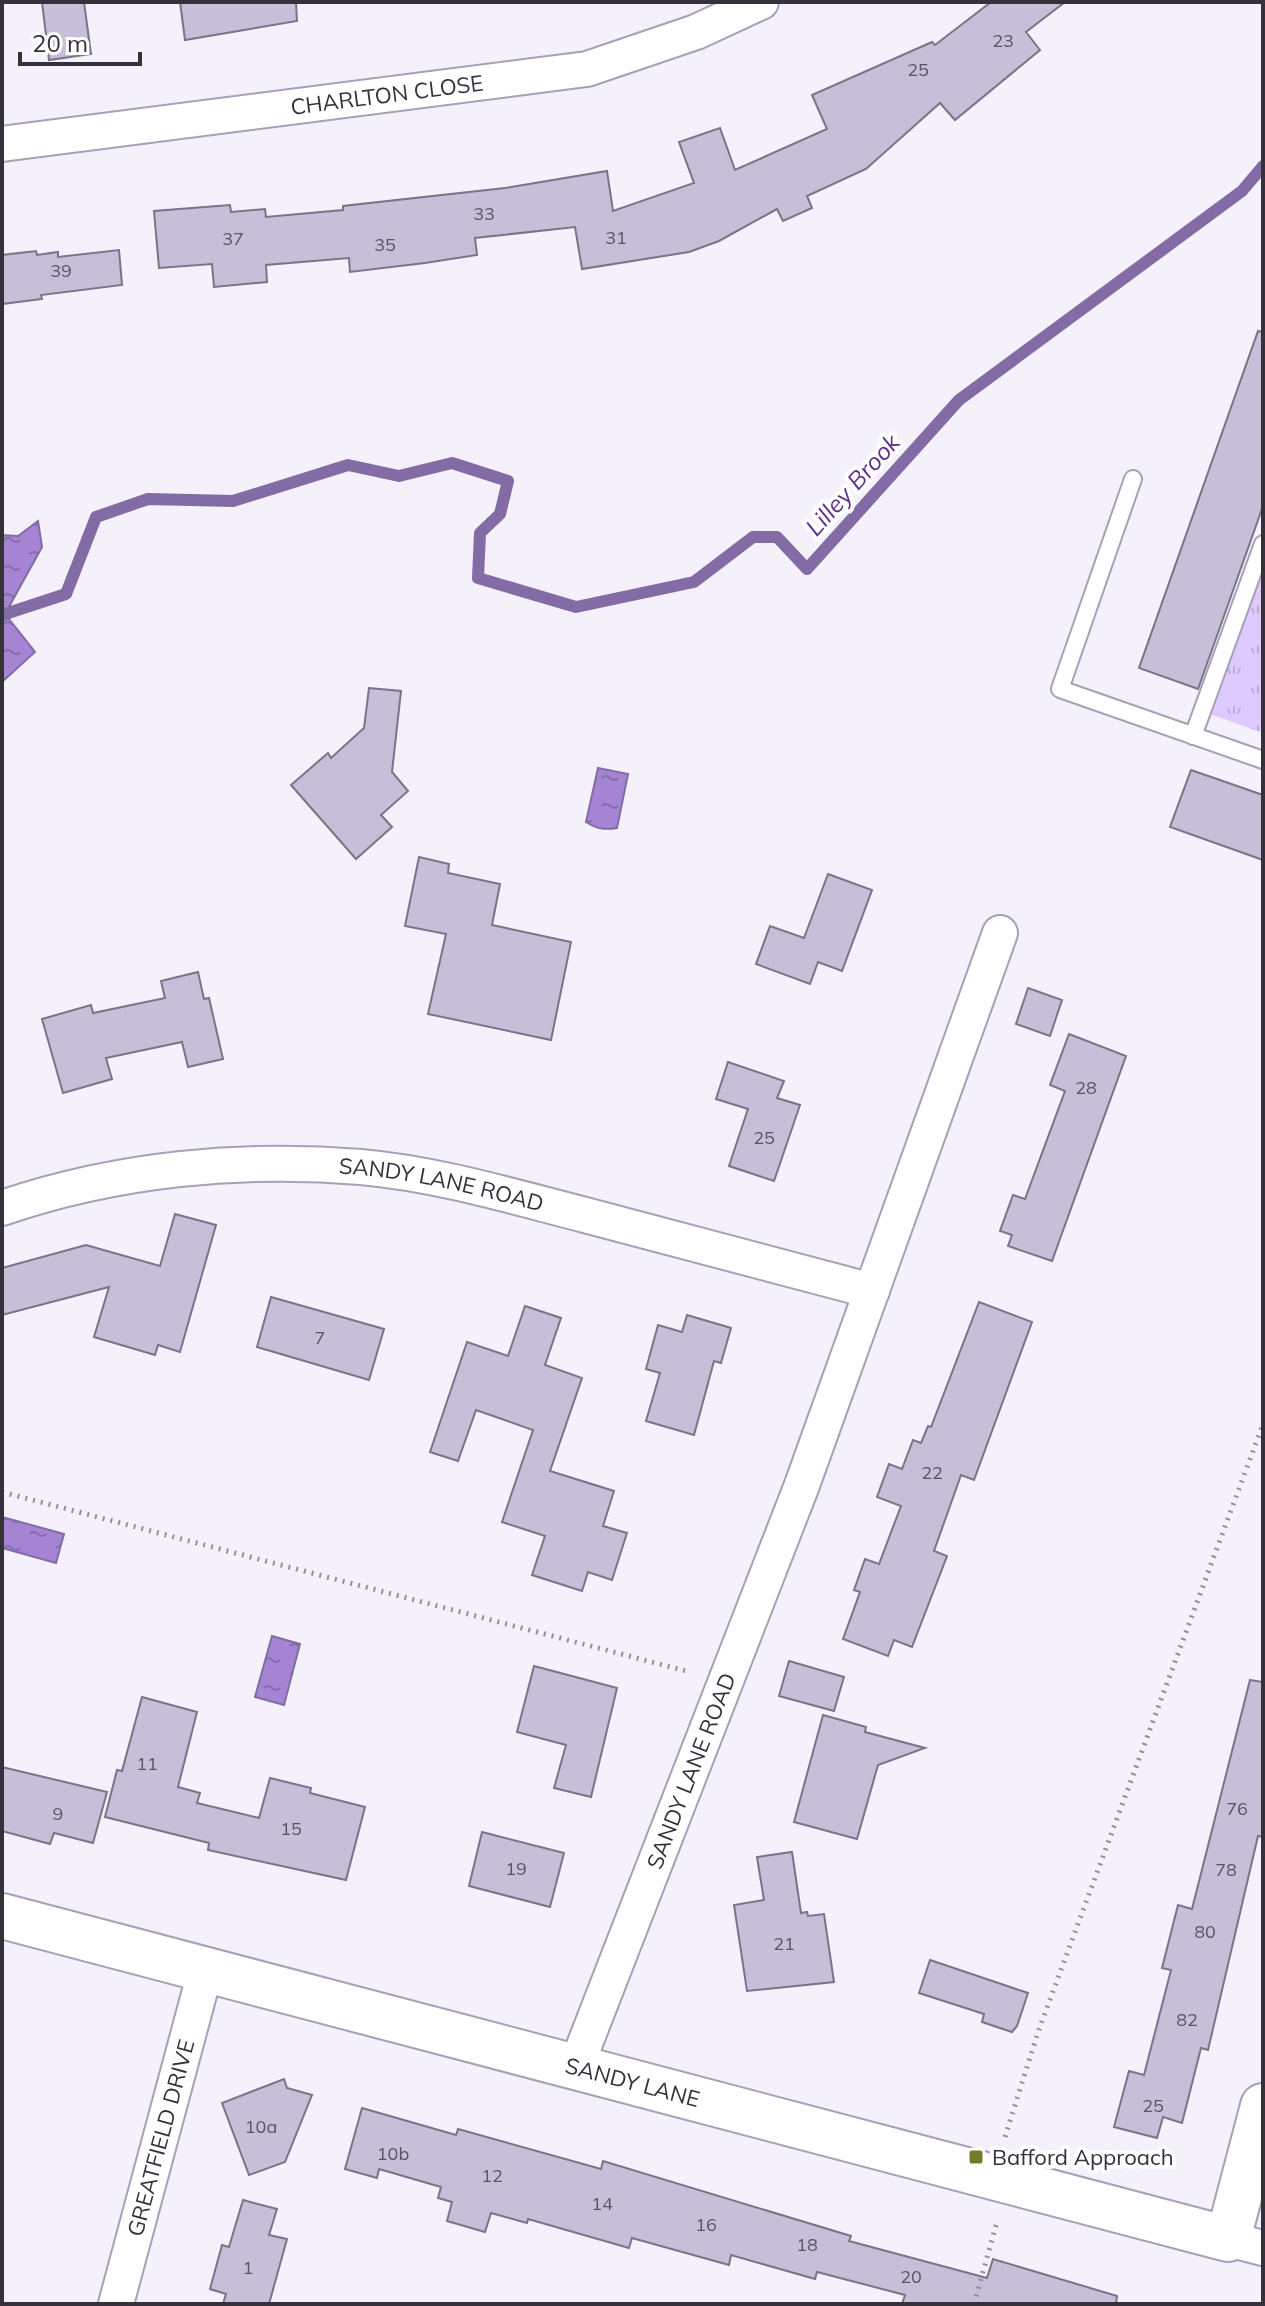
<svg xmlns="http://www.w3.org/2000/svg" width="1265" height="2306" font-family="Mulish,sans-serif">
<defs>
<pattern id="grass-tufts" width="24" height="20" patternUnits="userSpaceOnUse" patternTransform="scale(2)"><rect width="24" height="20" fill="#decafe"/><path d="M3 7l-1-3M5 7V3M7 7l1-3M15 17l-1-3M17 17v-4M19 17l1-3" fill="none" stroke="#bfaedb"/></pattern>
<pattern id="water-ripples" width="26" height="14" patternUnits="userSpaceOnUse" patternTransform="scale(2)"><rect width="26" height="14" fill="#a585d3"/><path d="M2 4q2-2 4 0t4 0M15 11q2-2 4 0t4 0" fill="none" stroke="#876dac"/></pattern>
</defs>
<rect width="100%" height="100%" fill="#f4f1fb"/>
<path fill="url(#grass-tufts)" d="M1263,566v167l-53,-19z"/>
<g fill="url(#water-ripples)" stroke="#836ca5" stroke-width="2">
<path d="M38,521l4,26 -37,67 30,38 -33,30v-147l16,1z"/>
<path d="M598,768l30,6 -11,54c-13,2 -20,1 -31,-6z"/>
<path d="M2,1517l62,17 -8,29 -54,-15z"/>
<path d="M272,1636l28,8 -16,61 -29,-8z"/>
</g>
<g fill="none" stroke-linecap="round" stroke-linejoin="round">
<path stroke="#836ca5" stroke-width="12" d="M2,615l64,-21 30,-77 52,-18 85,2 115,-36 51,11 53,-13 56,18 -8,33 -20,19 -2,45 98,29 118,-25 59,-45h24l30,32 152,-169 283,-209 21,-25"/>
</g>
<g fill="#c7bed8" stroke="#7b738a" stroke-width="2">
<path d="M42,2h42l7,52 -42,6z"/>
<path d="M180,2h116l1,19 -112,19z"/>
<path d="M991,2h74l-39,30 14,18 -85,70 -15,-17 -74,66 -59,27 5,12 -29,13 -6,-12 -58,32 -30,11 -107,17 -7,-42 -100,11 2,17 -52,8 -75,9 -1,-14 -83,7 1,17 -53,5 -2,-23 -53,4 -5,-57 76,-6 1,7 34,-3 1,8 77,-7v-4l162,-18 102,-17 6,40 81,-28 -15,-41 41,-14 15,42 92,-41 -15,-34 120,-53 3,3z"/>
<path d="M119,250l3,35 -81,10 1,4 -40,5v-49l34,-4 1,4 21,-3v5z"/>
<path d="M1258,331l5,1v174l-65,183 -59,-21z"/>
<path d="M369,688l32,3 -9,81 16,19 -27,24 11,12 -36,32 -65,-74 37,-32 3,5 33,-30z"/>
<path d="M1191,770l72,25v65l-93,-33z"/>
<path d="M419,857l30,7 -1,9 52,11 -8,41 79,17 -20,98 -123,-26 18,-80 -41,-8z"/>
<path d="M828,874l44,16 -30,81 -24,-9 -8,22 -54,-20 14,-38 34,12z"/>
<path d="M198,972l6,27 5,-1 14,61 -35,8 -6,-25 -76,16 6,21 -49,14 -21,-74 49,-14 2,8 72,-15 -4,-17z"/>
<path d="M1028,988l34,12 -12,36 -34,-12z"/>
<path d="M1069,1034l57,22 -74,205 -44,-15 4,-11 -12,-4 13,-36 12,4 40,-108 -15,-6z"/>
<path d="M728,1062l56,19 -7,17 23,7 -26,76 -45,-15 19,-57 -32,-10z"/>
<path d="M175,1214l41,11 -36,127 -22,-7 -3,10 -61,-18 15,-50 -107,28v-47l84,-23 74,21z"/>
<path d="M271,1297l113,32 -15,51 -112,-33z"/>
<path d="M979,1302l53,20 -58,158 -13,-5 -27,76 13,5 -35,91 -18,-7 -6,16 -45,-17 17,-47 -6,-2 11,-31 14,5 22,-58 -24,-9 12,-33 13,5 11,-29 8,3 7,-17 3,1z"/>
<path d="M525,1306l36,12 -16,47 37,13 -32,93 64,20 -11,35 24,7 -15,47 -24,-8 -6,19 -50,-16 13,-39 -43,-14 31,-92 -57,-20 -18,51 -28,-9 37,-110 41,14z"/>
<path d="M687,1315l44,13 -10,35 -7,-2 -20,74 -48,-14 14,-48 -14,-4 12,-44 24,7z"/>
<path d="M789,1661l55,16 -10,34 -55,-15z"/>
<path d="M534,1666l83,22 -26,109 -37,-9 12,-43 -49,-13z"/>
<path d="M1250,1680l13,2v155l-5,-1 -50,214 -7,-2 -19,75 -19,-6 -6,21 -43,-11 15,-56 15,4 27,-105 -9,-2 16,-63 14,4z"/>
<path d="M142,1697l55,15 -19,75 22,6 -3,10 62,15 11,-40 41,10 -1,5 55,14 -19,73 -138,-30 1,-7 -104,-26 12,-47 5,1z"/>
<path d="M823,1715l43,12 -1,5 60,16 -47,17 -21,74 -63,-17z"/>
<path d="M2,1767l105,25 -14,51 -39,-10 -4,11 -48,-13z"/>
<path d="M482,1832l82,21 -14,54 -81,-21z"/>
<path d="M792,1852l9,61 6,-1 1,4 16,-2 10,68 -87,9 -13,-86 30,-5 -7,-43z"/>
<path d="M930,1960l98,33 -11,33 -5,6 -30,-10 2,-8 -65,-21z"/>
<path d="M284,2079l3,9 25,7 -27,67 -36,13 -27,-72z"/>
<path d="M362,2108l94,27 2,-6 143,40 2,-8 248,75 -2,5 138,37 6,-19 124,37 -1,8h-214l3,-9 -88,-23 -2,7 -84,-24 -2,10 -97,-27 -3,10 -101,-29 -1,4 -36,-10 -6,19 -38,-11 5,-19 -14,-4 3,-11 -62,-18 -2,9 -32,-9z"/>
<path d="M243,2200l34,9 -8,26 18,4 -18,65h-46l3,-10 -16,-5 12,-44 7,2z"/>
</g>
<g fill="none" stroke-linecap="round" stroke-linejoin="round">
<defs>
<g id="lane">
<path d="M1133,479l-73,210 203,71"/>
<path d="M1193,736l70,-192"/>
</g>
<g id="street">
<path id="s1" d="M2,144l585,-75 109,-37 65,-30"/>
<path id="s2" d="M2,1208c114,-39 239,-51 359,-41 77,7 150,29 224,48 96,26 192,51 287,76"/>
<path id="s3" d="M575,2069l227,-584 198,-552"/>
<path d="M1228,2239l35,9"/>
<path id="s4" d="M116,2304l89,-332"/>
</g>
<g id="secondary">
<path id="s5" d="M2,1916l1226,323 35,-133"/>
</g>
</defs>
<use href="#lane" stroke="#a89fb8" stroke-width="20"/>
<use href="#street" stroke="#a89fb8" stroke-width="38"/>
<use href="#secondary" stroke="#a89fb8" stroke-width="48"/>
<g stroke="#93909a" stroke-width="5" stroke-dasharray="2 6" stroke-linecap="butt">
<path d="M2,1492l688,180"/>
<path d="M1005,2137l33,-105 225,-608"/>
<path d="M974,2304l23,-82"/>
</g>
<use href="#lane" stroke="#fff" stroke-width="16"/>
<use href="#street" stroke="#fff" stroke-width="34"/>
<use href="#secondary" stroke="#fff" stroke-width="44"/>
</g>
<rect fill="#747c27" stroke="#fff" stroke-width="3" x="968" y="2149" width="16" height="16" rx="4"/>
<g text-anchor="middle" stroke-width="8" stroke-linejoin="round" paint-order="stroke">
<g font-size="18" fill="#595462">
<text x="1003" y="47">23</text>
<text x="918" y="76">25</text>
<text x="484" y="220">33</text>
<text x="616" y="244">31</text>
<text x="233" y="245">37</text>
<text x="385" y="251">35</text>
<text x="61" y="277">39</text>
<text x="1086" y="1094">28</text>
<text x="764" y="1144">25</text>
<text x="320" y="1344">7</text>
<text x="932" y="1479">22</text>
<text x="147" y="1770">11</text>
<text x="1237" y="1815">76</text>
<text x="58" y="1820">9</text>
<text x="291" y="1835">15</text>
<text x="516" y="1875">19</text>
<text x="1226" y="1876">78</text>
<text x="1205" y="1938">80</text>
<text x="784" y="1950">21</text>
<text x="1187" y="2026">82</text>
<text x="1153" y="2112">25</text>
<text x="261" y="2133">10a</text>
<text x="393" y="2160">10b</text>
<text x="492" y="2182">12</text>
<text x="602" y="2210">14</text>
<text x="706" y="2231">16</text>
<text x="807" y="2251">18</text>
<text x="248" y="2274">1</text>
<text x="911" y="2283">20</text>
</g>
<g font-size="22" fill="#34313b" stroke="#fff">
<text dy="8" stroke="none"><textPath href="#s1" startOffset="388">CHARLTON CLOSE</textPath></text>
<text dy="8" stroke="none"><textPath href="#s2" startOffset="446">SANDY LANE ROAD</textPath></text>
<text dy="8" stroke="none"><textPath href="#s3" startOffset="320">SANDY LANE ROAD</textPath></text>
<text dy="8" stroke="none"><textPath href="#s5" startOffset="652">SANDY LANE</textPath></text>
<text dy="8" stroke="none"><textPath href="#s4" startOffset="172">GREATFIELD DRIVE</textPath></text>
</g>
<g font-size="22" fill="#34313b" stroke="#fff" text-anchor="start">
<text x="992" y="2165">Bafford Approach</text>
</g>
<g font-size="24" font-style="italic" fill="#5d318d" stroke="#fff">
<text transform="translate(853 485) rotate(-48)" y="8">Lilley Brook</text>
</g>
</g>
<rect width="1265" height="2306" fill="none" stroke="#34313b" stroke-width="8"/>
<path d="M20 52v12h120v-12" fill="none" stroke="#34313b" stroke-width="4"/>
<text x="32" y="52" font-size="24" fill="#34313b" stroke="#ffffff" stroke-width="6" paint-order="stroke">20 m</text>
</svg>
